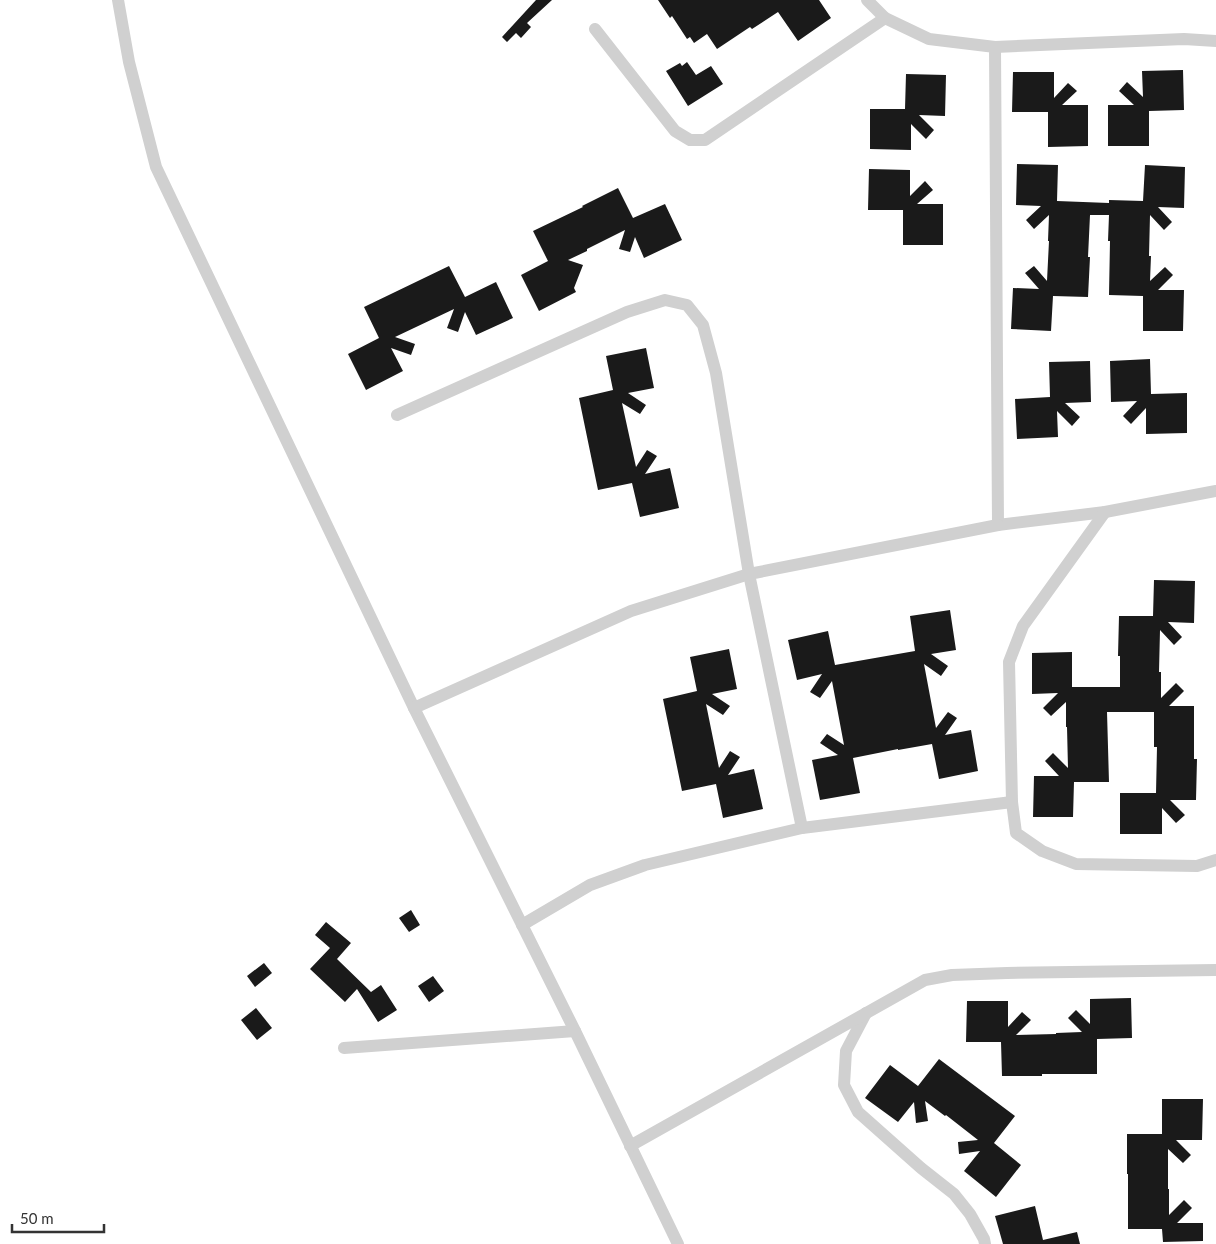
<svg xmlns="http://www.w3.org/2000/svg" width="1216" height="1244" font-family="Lato,sans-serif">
<rect width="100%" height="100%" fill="#fff"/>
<g fill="#1a1a1a">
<path d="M536,0h16l-25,23 4,4 -10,11 -5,-5 -9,9 -5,-5z"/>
<path d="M658,0h161l12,18 -33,23 -20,-29 -26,17 -2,-2 -33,22 -10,-15 -13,9 -4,-6 -3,2 -15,-23 -2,2z"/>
<path d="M687,62l9,13 15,-9 12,18 -35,22 -22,-35 14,-8 2,3z"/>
<path d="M1183,70l1,40 -35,1v35h-41v-41h26l-15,-14 8,-9 16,15 -1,-26z"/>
<path d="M1013,72h41v26l14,-15 9,8 -15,14h26v41l-40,1v-35h-36z"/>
<path d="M906,74l40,1 -1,41 -26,-1 15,15 -8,9 -15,-15v26l-41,-1v-40h35z"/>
<path d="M1017,164l41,1 -1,36 52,2v-3l34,1 2,-36 40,2 -1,41 -26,-1 14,15 -8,8 -14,-15 -1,41h2l-1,25 15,-14 8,8 -15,15h26l-1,41h-40v-35l-34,-1 1,-54h-2l1,-26h-19l-2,42h2l-2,40 -35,-1 -2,35 -40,-2 2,-41 26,1 -14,-16 9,-7 13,15 2,-40h-1l1,-26 -15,14 -8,-9 15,-14 -25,-1z"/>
<path d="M869,169l41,1v26l15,-15 8,9 -16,14h26v41h-40v-35h-35z"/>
<path d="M618,188l15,30 32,-14 17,36 -38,18 -9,-21 -5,15 -11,-3 6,-19 -38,19v2l-19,9 15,5 -9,23 2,4 -37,19 -18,-36 27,-14 -15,-30 50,-24 -1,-1z"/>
<path d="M449,266l16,31 31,-15 17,36 -37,17 -11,-23 -7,20 -11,-4 7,-19 -59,28 20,7 -4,11 -20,-7 12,23 -37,19 -18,-36 31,-16 -15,-31z"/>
<path d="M646,348l8,40 -26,5 18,12 -6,9 -18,-11 14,64 11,-17 10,6 -12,18 25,-6 9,40 -39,9 -8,-34 -34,7 -19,-92 34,-8 -7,-34z"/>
<path d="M1150,359l1,35 36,-1v40l-41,1v-26l-15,16 -8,-8 14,-15 -26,1 -1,-41z"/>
<path d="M1090,361l1,41 -26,1 15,14 -8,9 -15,-15 1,26 -41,2 -2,-40 35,-2 -1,-35z"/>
<path d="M1154,580l41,1 -1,42 -26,-1 14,15 -8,8 -14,-15 -1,42h2v26l15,-15 8,8 -15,15h25v53h3l-1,41h-26l15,15 -9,8 -14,-15v26h-42v-41h36l1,-46h-3v-35h-47l2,70h-35l-1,35h-40l1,-41h25l-14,-15 8,-8 15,15 -1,-41h-1v-25l-15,14 -8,-8 15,-15 -26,1v-41l40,-1v35h48v-31h-2l1,-40h34z"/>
<path d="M950,610l6,40 -25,4 17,12 -7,10 -17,-12 12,64 12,-16 9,6 -12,17 26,-5 7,41 -39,8 -7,-35 -34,6v-1l-45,9 7,35 -40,7 -8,-40 26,-5 -18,-12 7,-9 17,11 -12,-64 -12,17 -10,-6 12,-18 -25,6 -9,-40 40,-9 7,34 80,-14 -5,-35z"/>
<path d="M729,649l8,40 -25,5 18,12 -7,9 -17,-11 13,64 11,-17 10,6 -12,18 26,-6 9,40 -40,9 -7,-34 -34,7 -19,-92 34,-8 -7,-34z"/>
<path d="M411,910l9,15 -11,7 -10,-14z"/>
<path d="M326,922l25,21 -14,16 34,33 10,-7 16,25 -19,12 -21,-33 -12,13 -35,-33 20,-21 -15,-13z"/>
<path d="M264,963l8,10 -17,14 -8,-11z"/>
<path d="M433,976l11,15 -15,11 -11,-16z"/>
<path d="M1131,998l1,40 -35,1v35h-55v2h-40l-1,-34h-35l1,-41h41v26l14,-15 9,8 -15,15 40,-1v-1l26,-1 -14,-14 8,-8 14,14v-25z"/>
<path d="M256,1008l16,20 -15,12 -16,-20z"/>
<path d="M939,1059l76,57 -21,27 27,22 -25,32 -32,-26 16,-20 -21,3 -1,-12 20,-2 -32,-25 -1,1 -20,-15 3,20 -12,2 -2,-21 -16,20 -33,-24 25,-33 28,21z"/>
<path d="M1162,1099h41l-1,41h-26l15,15 -8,8 -15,-14v40h1v26l15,-15 8,8 -15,15h26v18l-40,1 -1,-13h-34v-55h-1v-40h35z"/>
<path d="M1035,1206l8,34 34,-8 3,12h-77l-8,-28z"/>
</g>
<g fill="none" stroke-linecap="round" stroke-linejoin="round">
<g stroke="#d0d0d0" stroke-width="12">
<path d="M118,0l11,62 27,105 258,541 161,323 103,213"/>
<path d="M867,0l18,18 44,21 66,8"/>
<path d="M595,29l80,102 15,9h15l180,-122"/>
<path d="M1216,41l-32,-2 -189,8 3,478 107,-13 111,-21"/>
<path d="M397,415l230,-103 38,-12 22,5 16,20 13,48 33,201 53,254"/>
<path d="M1105,512l-82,114 -14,36 3,140 4,31 26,18 34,13 121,2 19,-6"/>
<path d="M414,708l217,-97 118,-37 249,-49"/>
<path d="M522,925l68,-40 55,-20 157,-37 210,-26"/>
<path d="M866,1013l-20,38 -2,34 14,27 63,56 33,26 16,20 14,25 1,5"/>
<path d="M344,1048l231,-17"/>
<path d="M630,1146l295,-166 27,-5 55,-2 209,-3"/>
</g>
</g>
<path d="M12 1224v8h92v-8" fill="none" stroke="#333333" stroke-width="2.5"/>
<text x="20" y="1224" font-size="15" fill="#333333" stroke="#ffffff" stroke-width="4" paint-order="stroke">50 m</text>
</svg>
